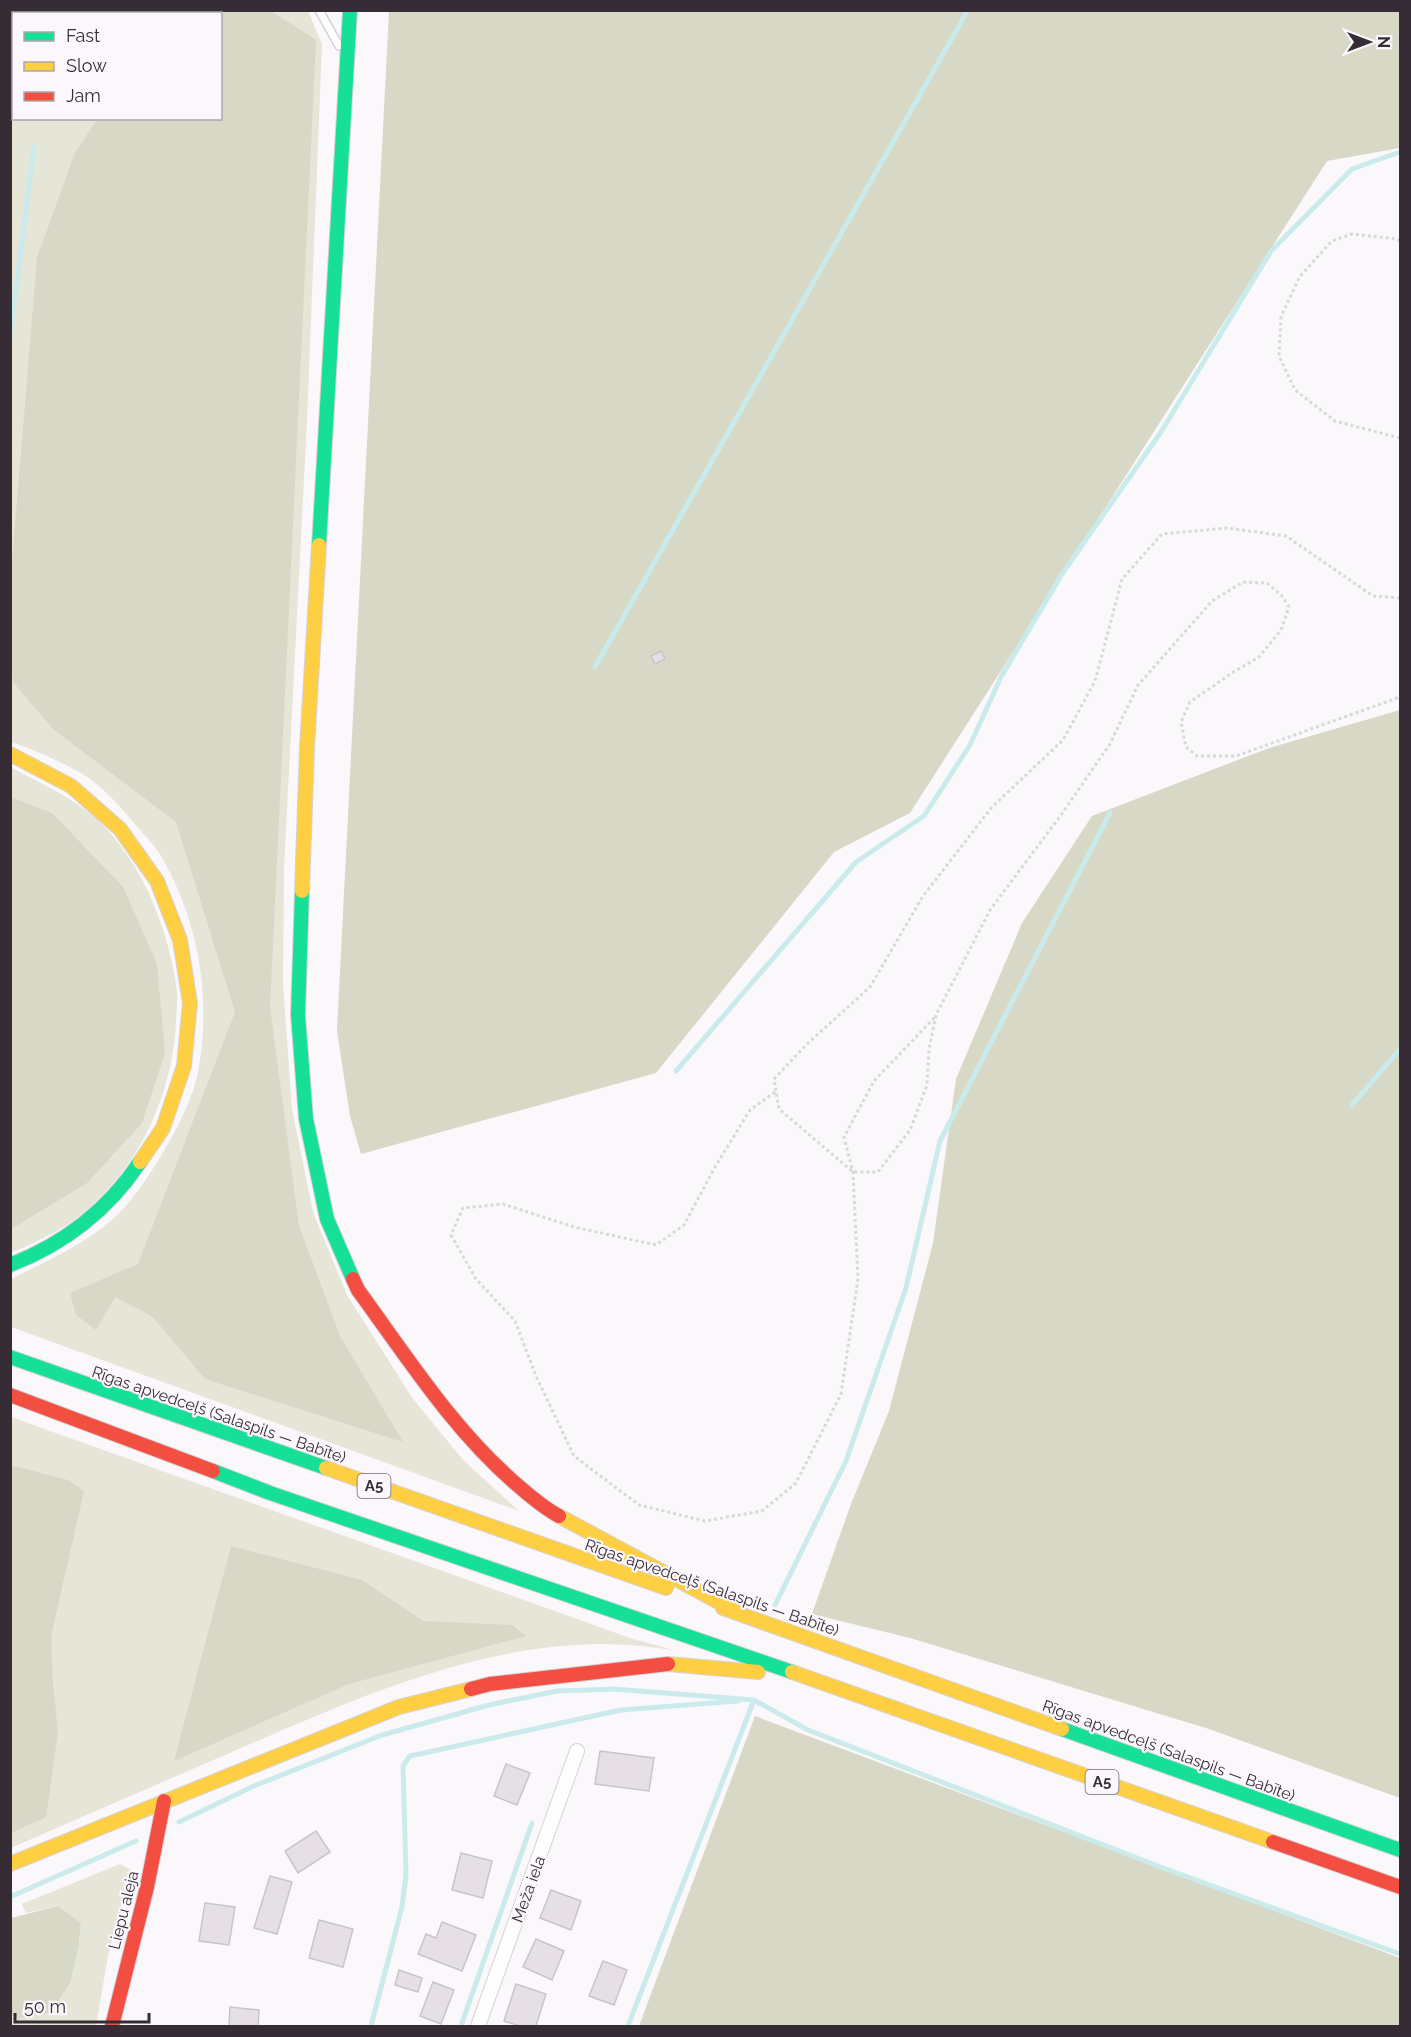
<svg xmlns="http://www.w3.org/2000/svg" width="1411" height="2037" font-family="Raleway,sans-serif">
<rect width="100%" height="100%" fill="#fbf8fb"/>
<g fill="#e5e5d8">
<path d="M53,11h255l14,33 -15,377 -23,447 -1,116 9,125 21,103 34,83 66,104 51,62 55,50 -508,-184v-48c32,-16 74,-35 101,-59 19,-17 34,-40 47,-61 15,-25 31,-53 38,-82 16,-76 2,-156 -37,-223 -7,-11 -18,-21 -26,-31 -15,-18 -33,-38 -53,-50 -22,-12 -46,-23 -70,-31v-629l2,-7 1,12h206v-104l-168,-1z"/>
<path d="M10,767c34,18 69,33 96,61 40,44 64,106 71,164 1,10 -1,22 -1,32 -4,67 -33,135 -84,181 -23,22 -52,36 -82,48z"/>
<path d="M11,1417l566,202 53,19 47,13c-153,-30 -309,42 -445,101 -74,32 -148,64 -221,96z"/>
<path d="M120,1864l11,6 -23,86 -12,70h-85l-1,-11 8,4 53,-38 8,-36 2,-22 -23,-17 -32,7 -4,-9z"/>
</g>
<g fill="#d7d8c6">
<path d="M223,11h48l45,29 -46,967 29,219 41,110 63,106 -198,-63 -53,-63 -37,-19 -19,33 -20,-15 -6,-22 68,-29 97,-252 -59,-190 -123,-93 -40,-47 -3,-29 1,-79 26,-316 37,-103 23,-36 123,-1v-105z"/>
<path d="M389,11h1011v137l-73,13 -417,652 -76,39 -178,221 -295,81 -11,-38 -13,-85z"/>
<path d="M1400,710v1088l-191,-69 -299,-91 -98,-24 39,-110 38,-93 44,-168 23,-164 66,-156 70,-107 177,-68z"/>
<path d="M11,797l41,16 71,74 34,77 8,89 -23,70 -55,60 -76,46z"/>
<path d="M10,1465l58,15 16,11 -33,145 2,48 5,47 -12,86 -35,16z"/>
<path d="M231,1546l131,34 61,41 89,4 14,11 -177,48 -175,77z"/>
<path d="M755,1716l645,242v68h-761z"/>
<path d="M58,1906l23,17 -2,22 -8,36 -20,31 -33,7 -7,-4v-97z"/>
</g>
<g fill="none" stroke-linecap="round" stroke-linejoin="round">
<g stroke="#cbeaeb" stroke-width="5">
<path d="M10,336l24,-189"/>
<path d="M595,667l373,-657"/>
<path d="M676,1071l180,-209 68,-46 46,-71 31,-68 61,-103 99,-142 110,-181 81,-82 48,-17"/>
<path d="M1352,1105l48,-56"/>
<path d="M775,1605l71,-144 60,-173 34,-147 170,-328"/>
<path d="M179,1822l75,-36 128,-51 107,-30 68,-14 57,-2 140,11 54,30 355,138 237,86"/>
<path d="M10,1897l126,-56"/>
<path d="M371,2026l31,-119 4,-32 -3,-109 7,-10 211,-46 117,-9"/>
<path d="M461,2026l71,-203"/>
<path d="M628,2026l126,-326"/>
</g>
</g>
<g fill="#e6dfe4" stroke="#cac4c9" stroke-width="1.5">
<path d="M661,651l4,8 -10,5 -4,-8z"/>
<path d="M600,1751l54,7 -5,33 -54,-7z"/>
<path d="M506,1764l24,9 -13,32 -23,-9z"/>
<path d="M316,1831l14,21 -32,21 -13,-22z"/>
<path d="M461,1853l31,8 -9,37 -31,-8z"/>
<path d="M270,1876l22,6 -15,52 -23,-6z"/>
<path d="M551,1890l30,11 -10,29 -31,-12z"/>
<path d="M205,1903l30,4 -6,38 -30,-4z"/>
<path d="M319,1920l34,9 -10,38 -34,-9z"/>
<path d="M442,1922l34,13 -14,36 -44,-17 8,-20 10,4z"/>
<path d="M536,1939l28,12 -12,29 -29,-13z"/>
<path d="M603,1961l24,9 -13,35 -25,-9z"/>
<path d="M399,1970l23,8 -4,14 -23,-7z"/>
<path d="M433,1982l21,8 -13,34 -21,-8z"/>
<path d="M516,1984l30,10 -10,32h-16l-16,-5z"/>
<path d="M230,2007l29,3 -1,16h-29z"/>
</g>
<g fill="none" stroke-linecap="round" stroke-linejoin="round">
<defs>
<g id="lane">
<path d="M319,10l20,36"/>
<path d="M41,14l1,-4"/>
<path d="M10,62l4,-3"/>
</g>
<path id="street" d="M478,2026l99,-275"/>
<g id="fast">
<path d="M20,14l2,-4"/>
<path d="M10,39l4,-7"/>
<path d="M319,545l31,-535"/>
<path d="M302,891l-4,124 8,104 21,100 26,60"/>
<path d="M10,1265c54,-21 98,-55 130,-103"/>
<path d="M10,1357l316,111"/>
<path d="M213,1471l57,22 522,179"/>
<path d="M1062,1729l338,121"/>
</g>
<g id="slow">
<path d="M10,754l61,32 49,43 37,52 23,59 10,63 -6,63 -21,62 -23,34"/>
<path d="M302,891l5,-143 12,-203"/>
<path d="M326,1468l340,120"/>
<path d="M559,1516l180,97"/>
<path d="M723,1608l339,121"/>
<path d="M668,1664l90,8"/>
<path d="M792,1672l481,170"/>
<path d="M10,1864l389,-157 72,-18"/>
</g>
<g id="jam">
<path d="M353,1279l5,11c49,67 94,138 157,193 14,12 27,24 44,33"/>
<path d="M10,1395l203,76"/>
<path d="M471,1689l19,-5 178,-20"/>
<path d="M1273,1842l127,45"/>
<path d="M112,2026l35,-139 17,-86"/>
</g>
</defs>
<use href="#lane" stroke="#d7d1d7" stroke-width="10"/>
<use href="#street" stroke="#d7d1d7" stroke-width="16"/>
<use href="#fast" stroke="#d7d1d7" stroke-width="16"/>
<use href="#slow" stroke="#d7d1d7" stroke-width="16"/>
<use href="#jam" stroke="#d7d1d7" stroke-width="16"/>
<g stroke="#d9d8d9" stroke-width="3" stroke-dasharray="3 3" stroke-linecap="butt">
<path d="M1400,241l-3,-2 -45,-5 -20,7 -32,35 -19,41 -2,39 16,34 40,31 65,17"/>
<path d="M1400,598l-27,-2 -87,-60 -59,-8 -65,6 -40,45 -27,102 -32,59 -71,67 -69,89 -53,91 -63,57 -33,35 5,30 74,63h25l32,-42 17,-45 2,-36 7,-34 54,-105 71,-95 49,-71 28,-59 74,-84 31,-19 24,1 15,13 7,11 -8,23 -22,27 -27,16 -42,29 -9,20 5,25 11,9h39l164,-59"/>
<path d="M775,1092l-25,18 -35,57 -31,58 -28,20 -82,-18 -71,-23 -40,4 -12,27 25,44 39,42 21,55 38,80 65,49 66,16 57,-10 34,-28 45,-89 17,-115 -5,-107 -9,-35 30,-56 61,-64"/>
</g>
<use href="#lane" stroke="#fefefe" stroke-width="7"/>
<use href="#street" stroke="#fefefe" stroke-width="14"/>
<use href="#fast" stroke="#16e098" stroke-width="14"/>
<use href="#slow" stroke="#ffcf43" stroke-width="14"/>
<use href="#jam" stroke="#f24e42" stroke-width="14"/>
</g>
<g text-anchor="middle" stroke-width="4.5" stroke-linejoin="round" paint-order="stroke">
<g fill="#fcf7fc" stroke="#716971" stroke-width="1.5">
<rect x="357.5" y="1474" width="33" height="24" rx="4.5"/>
<rect x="1085.5" y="1770" width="33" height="24" rx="4.5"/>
</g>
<g font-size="15" font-weight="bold" fill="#352c36">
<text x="374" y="1491">A5</text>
<text x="1102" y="1787">A5</text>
</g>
<g font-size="16" fill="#352c36" stroke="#fcf7fc">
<text transform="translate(219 1414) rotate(19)" y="6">Rīgas apvedceļš (Salaspils — Babīte)</text>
<text transform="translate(712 1587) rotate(19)" y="6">Rīgas apvedceļš (Salaspils — Babīte)</text>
<text transform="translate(1169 1750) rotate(20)" y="6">Rīgas apvedceļš (Salaspils — Babīte)</text>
<text transform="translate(528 1889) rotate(-70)" y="6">Meža iela</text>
<text transform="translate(123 1910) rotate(-76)" y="6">Liepu aleja</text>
</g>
</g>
<rect width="1411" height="2037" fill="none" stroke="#352c36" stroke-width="24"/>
<rect x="12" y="12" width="210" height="108" fill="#fcf7fc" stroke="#aca6ad" stroke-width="1.5"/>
<rect x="24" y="32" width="30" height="9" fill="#16e098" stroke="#aca6ad" stroke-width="1.5"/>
<text x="66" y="42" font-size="18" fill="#352c36">Fast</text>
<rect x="24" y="62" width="30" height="9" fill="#ffcf43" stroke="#aca6ad" stroke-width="1.5"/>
<text x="66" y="72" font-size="18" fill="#352c36">Slow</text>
<rect x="24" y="92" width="30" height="9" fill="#f24e42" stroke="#aca6ad" stroke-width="1.5"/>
<text x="66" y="102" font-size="18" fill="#352c36">Jam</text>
<g transform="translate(1369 42) rotate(90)" stroke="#fcf7fc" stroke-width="4.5" paint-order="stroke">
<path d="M0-4.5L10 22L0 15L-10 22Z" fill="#352c36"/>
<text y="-9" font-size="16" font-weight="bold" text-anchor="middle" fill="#352c36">N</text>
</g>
<path d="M15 2013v9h134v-9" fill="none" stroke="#352c36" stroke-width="3"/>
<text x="24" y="2013" font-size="18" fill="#352c36" stroke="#fcf7fc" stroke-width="4.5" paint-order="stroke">50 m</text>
</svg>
